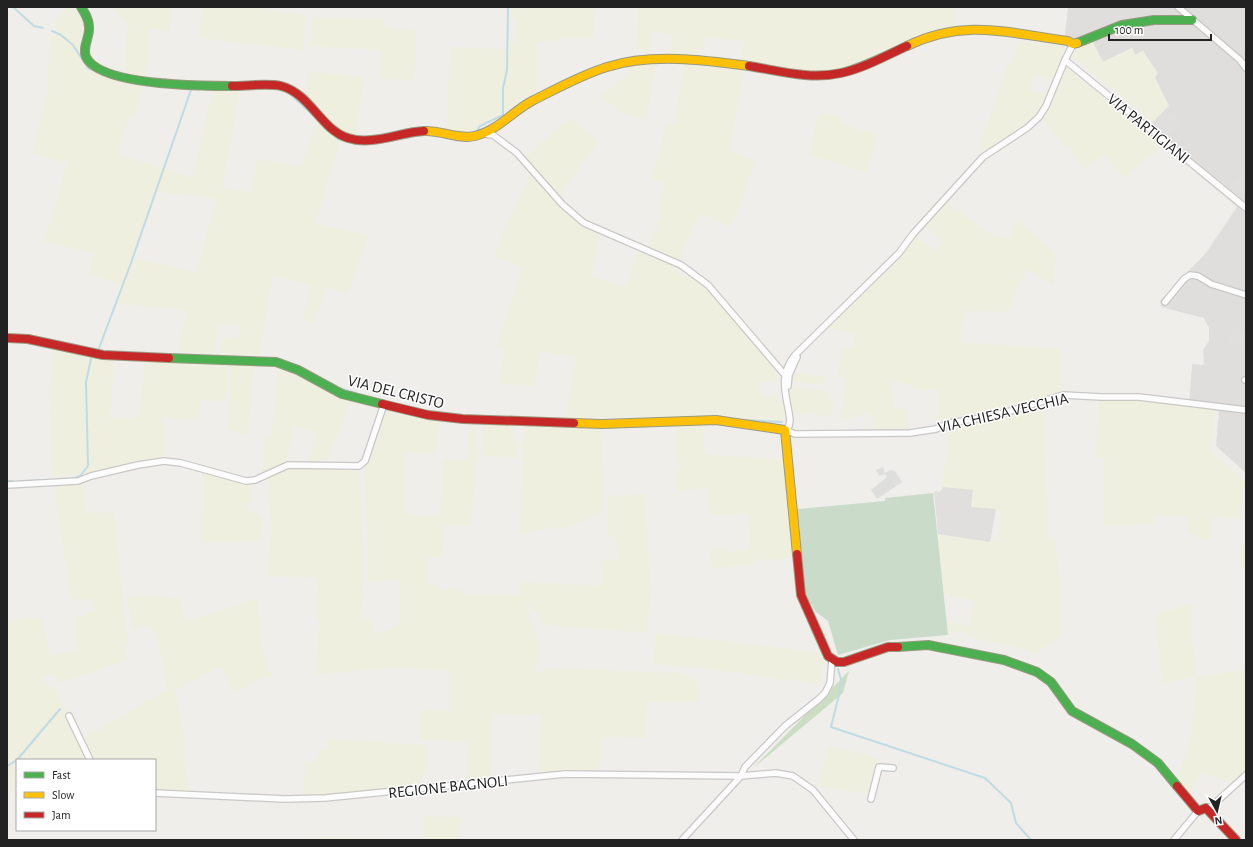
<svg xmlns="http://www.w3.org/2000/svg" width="1253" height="847" font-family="'Alegreya Sans',sans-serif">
<rect width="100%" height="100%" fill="#f0eeeb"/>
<path fill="#dfdedc" d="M1068,7h178v466l-30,-27 3,-35 -30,-5 3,-42 12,1 -1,-15 6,-9v-13l-5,-10 -43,-11 -1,-6 46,-48 31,-46 -92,-77 23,-24 -25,-55 -8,4 -3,-7 -30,14 -19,-18 -7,6 -9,-7 -2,-8z"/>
<path fill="#dededc" d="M883,467l2,6 6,-3 4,1 7,11 -25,17 -6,-9 16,-13 -2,-3 -6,2 -3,-6z"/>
<g fill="#efefdf" fill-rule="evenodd">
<path d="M67,7h11l9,15 -2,13 -6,13 14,22 52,14 -11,34 -5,-1 -12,37 75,24 21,-90h28l-19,100 29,4 6,-33 44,7 17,-48 23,21 -26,85 54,11 -21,59 -22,-6 -11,35 -13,-4 8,-35 -37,-8 -14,79 -38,-1 1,-16 17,-1 1,-13 -22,2 -3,27 -38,-1 10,-42 -71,-6 6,-19 -34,-11 5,-21 -49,-11 23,-79 -35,-10 15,-61 3,-57 5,1 4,-10 -5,-4zM157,192l58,6v5l-19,69 -63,-13z"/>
<path d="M112,7h60l-2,25 -21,-4 -3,52 -21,-4 2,-52z"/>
<path d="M202,7h66v3l37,5 -2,35 -104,-12z"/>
<path d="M508,7h87l-2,31h-34l-1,3 -21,1v51l-23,16 -31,16 -7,7 -7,2 -23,-3 4,-84 59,2 1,-7h5v-24l-7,-1z"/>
<path d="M638,7h318l-2,10 3,9 -104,40 -29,6h-17l-66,-9 2,-22 -38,-4 -1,12 -5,-1 -1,10h-29l3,-23 -18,-3 -4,19 -13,-1z"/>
<path d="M312,17l72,2 1,9 31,2 -2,51 -34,-3 2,-28 -72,-4z"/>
<path d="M1092,40l11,22 29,-14 3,7 8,-4 15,22 -3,4 14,29 -16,16 -82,-66 1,-3 11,-9z"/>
<path d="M1020,41l46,5 -15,36 -15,-8 -5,10 -1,5 15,6 -9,19 -13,13 -40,26 -5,-7 14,-35 16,-48 3,1z"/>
<path d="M657,64l-11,56 -18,-4 -29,-19 27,-21 3,-3 1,-7z"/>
<path d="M684,64l60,6 -14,81 26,10 -25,66 -31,-13 -22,48 -30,-15 6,-18 3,1 1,-4 -1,-1 5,-10 -5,-1 7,-32 -13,-3 16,-56 7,1z"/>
<path d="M1068,68l11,9 85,69 -40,31 -21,-22 -18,15 -14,-17 3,-3 -2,-3h-6l-24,-28 7,-12 14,-37z"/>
<path d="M307,71l57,6 -8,62 -20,-10 -31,-34z"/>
<path d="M820,113l17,2 6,9 35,11 -12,37 -57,-17 9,-40z"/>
<path d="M570,118l28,24 -39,54 -35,-39z"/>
<path d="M531,173l4,1 39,45 27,14 -10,43 36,11 11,-38 35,14 -2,6 19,9 2,-3 10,7 63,74 11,16 1,6 -1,2 -6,2h-10l-1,5 3,10 13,-1 8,7 2,20 -56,-7 -162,2 -1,-4 10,-58 -36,-4 -5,34 -36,-2 5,-36 -8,-2 26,-78 -27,-11v-3l8,-22z"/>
<path d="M945,201l53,38 2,-3 8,3 9,-19 38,32 -1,34 -28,-17 -18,43 -41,-1 -6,16v15l98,7 3,43 -66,21 -58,7 -1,-30h-24v-3l-6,-4 -15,-1 2,27h14l1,20h-36v-12l-3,-1 -1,-5h-6l-1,5 -8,-1 -1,3 -13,1 6,-41 -9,-1 6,-30 9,1 3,-14 -27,-6 37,-36 50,-55 23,14 5,-9 -18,-16z"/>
<path d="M53,347l61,13 -4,58h29l6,-57 78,2 4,7 -2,28 -2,3 -23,-1 -2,20 -35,-2v15l3,3 -2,21 -26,3 -47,13 -40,3 -2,-85z"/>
<path d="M231,363l24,1 -7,71 -20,-6z"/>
<path d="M278,367l73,33 -23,60 -19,1 7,-30 -22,-5 -8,37 -24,12 3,-40 6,1z"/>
<path d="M792,373l35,4v4l-3,-1 -2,5 -32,-4z"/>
<path d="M790,386l32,4 8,4v5l4,1 -3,16 -16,-1v-3l-23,3z"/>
<path d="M1132,399l83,10 -3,40 3,7 14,10 16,16 -4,37 -27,-3 -4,24 -13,-2 -1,-4 -8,-1 -1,-3v-13l-32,-2 -1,9 -50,2 -1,-68 -7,-1 2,-57z"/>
<path d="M1044,405l4,134h7l5,44 1,56 -4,-1 -5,6 -7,1 -9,10 -26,-10 -34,-6 -15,-7 -8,-1 -5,4 -2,-14 23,5 4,-26 -29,-5 -6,-61 61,8 1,-32 -29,-3 2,-17 -30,-3 -2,-3 6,-32 1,-24 3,-3 46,-6 40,-13z"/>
<path d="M386,409l53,11 -1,28 -5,6 -28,-2 -2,62 37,3 3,-58 24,1 2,-37h7l1,40 -6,63 -26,-1 -3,33h-15v25l13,3 1,6 6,-4h14l2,7h52l5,4 -1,-13 5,-4 78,4 -1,-26h17l-2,-22 -6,-1 -2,-2v-39l37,-2 6,97 -4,42 -104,-8 -7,-13 -13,-11 4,6 13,37v14l-5,13 9,1v-4l137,5 14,7 3,3 2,19h-53l-1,36 -44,-1 -2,34 -61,2 -1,-2 3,-56 -48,-1 -1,64 -21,2 -5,-5 1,-33 -48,-3 1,-29 29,1v-40l-50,-4 -83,8 3,-54 -3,-4 2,-30 -2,-9 -49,-2 4,-43 -3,-55 2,-3 18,-8 10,-1 59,3 3,2 4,109 -2,5 2,10 -3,12v10l12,5 1,11 18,-4 7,-7v-42l-31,2v-49l-3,-25v-40l15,-51z"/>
<path d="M482,423l30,2 1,16 5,1 -1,16 -36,-3z"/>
<path d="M702,424l3,30 80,6 8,98 -38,2 1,5 -45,3 -1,-19 20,-1v4l20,-2 -1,-37 -40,2 -2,-26 -31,2 -1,-21 5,-1v-6h-4l-1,-38z"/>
<path d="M523,425l78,3 3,68 -2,18 -42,15 -4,-2 -34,7 -2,-2z"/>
<path d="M203,471l14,6 28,6h6l2,19h-5v9l10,1v5h5l-1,24 -61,2v-32h2z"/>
<path d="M82,482l5,31 27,-1 14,132 -3,1 2,15 -68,23 -6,-10 -11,4 7,10h5l2,2 31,71h-70v44l-10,-35v-148l36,-4 7,38 27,-4 -3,-34 11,-1 -1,-4 9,-1 -1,-13 -21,2 -17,-110 4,-5z"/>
<path d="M1242,543l4,1v25l-4,-2 -2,-10z"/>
<path d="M148,595l33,4 3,23 73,-23 5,47 11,33 -7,-3 -32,16 -14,-26 -45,24 11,55 -2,7 5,38 -2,2 -32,-2v-30h-61l-11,-22 84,-48 -11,-59 -4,2 -3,-8 -17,5 -5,-32z"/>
<path d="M1192,603v40l2,1 2,33 49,-7 1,-10v110l-15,14 -29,-13 -12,23 -11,-11 -1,-5 13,-42 5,-59 -34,6 -7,-68z"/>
<path d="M655,633l159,19 7,3 2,3 -2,26 -120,-16 -47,-4z"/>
<path d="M329,739l98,6v25l-10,16 -96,9h-19l4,-32h9l6,-13h6z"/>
<path d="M828,746l50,11 -9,37 -52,-8z"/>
<path d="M424,816l37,1 -1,23h-36z"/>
<path d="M318,837l105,3h-105z"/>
</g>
<path fill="#cbdec1" d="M849,671l-6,22 -91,76z"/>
<path fill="#cadbca" d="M933,493l15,142 -58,5 -52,15 -10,-34 -13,-10 -10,-18 -7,-84 87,-8v-3z"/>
<g fill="#e0dfde">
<path d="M1166,109l15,12 -12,15 -16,-14z"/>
<path d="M1246,169v34l-17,-14z"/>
<path d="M1232,326h5v5l9,1v13l-16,-1z"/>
<path d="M943,487l30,3 -2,17 25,2 -6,33 -52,-8 -4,-43 6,1z"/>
</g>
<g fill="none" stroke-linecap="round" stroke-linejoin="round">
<g stroke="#bfdbe3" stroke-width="2">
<path d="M13,7l21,19 9,2"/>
<path d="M52,31l9,4 12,10 15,23 12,5"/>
<path d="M106,76l13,4"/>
<path d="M290,94l25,23"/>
<path d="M332,133l6,6 6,1"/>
<path d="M464,134l13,-3 3,-5 23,-11v-27l4,-18 1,-63"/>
<path d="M406,138l13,-3"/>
<path d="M96,351h2l33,-88 61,-176"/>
<path d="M100,351l16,1"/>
<path d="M339,388l17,5"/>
<path d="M742,420l40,2"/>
<path d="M73,479l7,-3 8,-10 -2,-84 5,-23"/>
<path d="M7,481h5"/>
<path d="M20,481l25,-1"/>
<path d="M838,669l4,14 -11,44 154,51 26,25 5,20 15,17"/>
<path d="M17,760l43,-51"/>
<path d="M7,766l10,-6"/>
</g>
<defs>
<g id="street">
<path d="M1178,7l62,53 6,8"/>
<path d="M1073,44l-8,16 181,148"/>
<path d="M1065,60l-19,46 -7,11 -12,11 -44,29 -70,77 -14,19 -104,102c-18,23 -8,39 -5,65l-1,6 -4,4 10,4 115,-1 26,-4 13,-6 45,-7 69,-21 39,2h37l107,13"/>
<path d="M483,134l10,1 24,18 45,51 22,19 97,42 27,20 76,89"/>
<path d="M1165,302l19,-23 6,-4 8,1 13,8 35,11"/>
<path d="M1245,380h1"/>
<path d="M788,386l1,-11 8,-18"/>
<path d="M7,485l71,-4 13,-5 47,-11 26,-4 17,2 65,18 9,-1 33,-15 71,1 6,-5 19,-57"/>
<path d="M69,716l21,44"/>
<path d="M155,793l129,6 41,-1 240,-24 176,2 35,-3 17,3 20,14 41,50"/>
<path d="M871,799l8,-32 14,1"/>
<path d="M1206,808l6,-2 34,-31"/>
<path d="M682,840l59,-64 4,-9 40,-41 34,-27 6,-6 5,-10 2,-23"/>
<path d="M1174,840l24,-29"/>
</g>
<g id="fast">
<path d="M81,7c4,6 8,12 8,20 1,10 -7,20 -3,30 14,29 117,29 146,29"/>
<path d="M1077,43l45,-18 32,-5h38"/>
<path d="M169,358l107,4 22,8 44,24 40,10"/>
<path d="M898,647l30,-2 76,15 33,12 14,10 21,29 60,33 26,19 19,23"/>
</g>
<g id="slow">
<path d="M907,46c58,-28 101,-13 161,-5l5,3 4,-1"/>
<path d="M424,131c17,-1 34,9 51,5 22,-5 38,-25 57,-35 24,-12 49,-26 75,-34 44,-14 97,-7 142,-1"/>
<path d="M574,423l28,1 114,-4 69,10 12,124"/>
</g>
<g id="jam">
<path d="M749,66c31,5 62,14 92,7 23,-5 44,-17 66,-27"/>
<path d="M232,86c14,0 36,-3 49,0 30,8 39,43 67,52 24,8 52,-6 76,-7"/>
<path d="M7,338l21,1 75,16 66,3"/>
<path d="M382,404l46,11 35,4 111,4"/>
<path d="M797,554l4,41 27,61 9,6h7l44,-15h10"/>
<path d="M1177,786l21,25 8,-3 30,32"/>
</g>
</defs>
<use href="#street" stroke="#c9c8c7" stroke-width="8"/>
<use href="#fast" stroke="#999a82" stroke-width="10"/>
<use href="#slow" stroke="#999a82" stroke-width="10"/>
<use href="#jam" stroke="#999a82" stroke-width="10"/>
<use href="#street" stroke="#fdfcfc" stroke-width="5.5"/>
<use href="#fast" stroke="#4caf50" stroke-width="8"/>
<use href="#slow" stroke="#ffc107" stroke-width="8"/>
<use href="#jam" stroke="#c62828" stroke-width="8"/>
</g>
<g text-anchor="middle" stroke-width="3" stroke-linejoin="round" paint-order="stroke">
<g font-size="16" fill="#222" stroke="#fff">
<text transform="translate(1149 128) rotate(39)" y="6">VIA PARTIGIANI</text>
<text transform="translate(396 391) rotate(14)" y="6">VIA DEL CRISTO</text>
<text transform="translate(1003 412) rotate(-13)" y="6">VIA CHIESA VECCHIA</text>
<text transform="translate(448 786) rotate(-6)" y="6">REGIONE BAGNOLI</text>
</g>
</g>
<rect width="1253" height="847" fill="none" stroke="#222222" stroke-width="16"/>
<rect x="16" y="759" width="140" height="72" fill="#ffffff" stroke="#a7a7a7"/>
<rect x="24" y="772" width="20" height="6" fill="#4caf50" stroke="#a7a7a7"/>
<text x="52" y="779" font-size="12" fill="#222222">Fast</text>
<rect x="24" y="792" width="20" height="6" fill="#ffc107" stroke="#a7a7a7"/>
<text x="52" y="799" font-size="12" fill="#222222">Slow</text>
<rect x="24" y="812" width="20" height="6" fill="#c62828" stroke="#a7a7a7"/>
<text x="52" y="819" font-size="12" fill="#222222">Jam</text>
<g transform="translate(1217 811) rotate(172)" stroke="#ffffff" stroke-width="3" paint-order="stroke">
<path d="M0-3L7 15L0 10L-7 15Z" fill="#222222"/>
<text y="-6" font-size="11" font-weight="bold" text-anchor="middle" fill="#222222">N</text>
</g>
<path d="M1109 34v6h102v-6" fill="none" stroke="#222222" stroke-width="2"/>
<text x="1115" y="34" font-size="12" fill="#222222" stroke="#ffffff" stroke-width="3" paint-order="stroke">100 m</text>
</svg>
